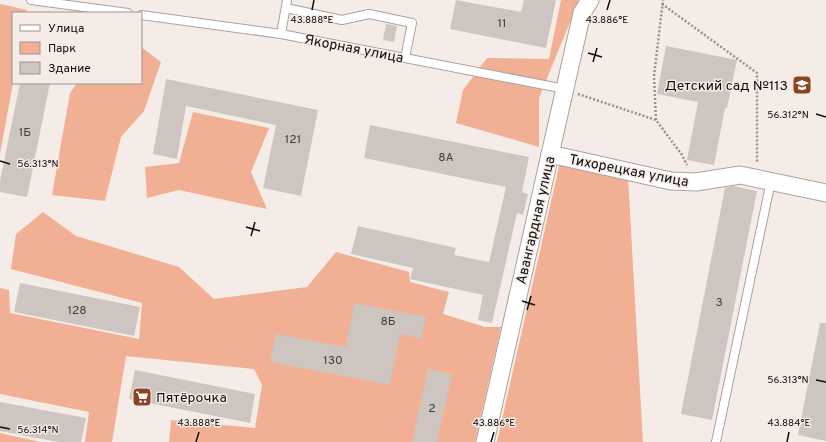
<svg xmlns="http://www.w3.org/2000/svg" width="826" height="442" font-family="Overpass,sans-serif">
<rect width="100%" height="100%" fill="#f5ece7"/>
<g fill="#f1b093">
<path d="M561,0h18l-40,98v49l-83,-24 7,-33 24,-32 62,1z"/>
<path d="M0,4l27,6v3h-14v70l-13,71z"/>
<path d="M141,47l20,15 -17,49 -23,26 -16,64 -53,-6 18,-102 7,-10h64z"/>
<path d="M193,112l76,16 -18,44 16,37 -88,-19 -32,8 -2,-31 34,-4z"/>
<path d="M560,162l68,15 15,265h-146z"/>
<path d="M43,212l33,24 103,31 35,32 93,-12 29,-35 73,20 1,10 39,10 -6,22 42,13h16l-26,115h-306l2,-22 84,8 7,-43 -8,-16 -128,-13 -14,86h-27l4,-30 -89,-18v-106l9,2 1,23 129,26 3,-36 -131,-34 5,-35z"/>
<path d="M0,433l40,9h-40z"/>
</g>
<g fill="#cec5c1">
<path d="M456,0l65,12 3,-12h32l-10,48 -96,-19z"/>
<path d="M386,24l11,2 -3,16 -11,-2z"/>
<path d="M666,46l71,14 -10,48h-2l-11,57 -27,-5 11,-58 -41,-8z"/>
<path d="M166,79l152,31 -17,86 -38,-8 13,-63 -90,-19 -9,53 -24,-5z"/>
<path d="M20,83h30l-23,114 -27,-5v-11z"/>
<path d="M370,125l159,32 -7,35 6,2 -5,21 -6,-2 -25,110 -14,-3 5,-25 -73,-16 3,-11 -62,-14 7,-28 98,22 -2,7 35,7 17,-75 -142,-29z"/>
<path d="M733,186l24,5 -45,229 -31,-6 44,-226z"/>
<path d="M20,283l120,24 -6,29 -120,-24z"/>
<path d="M354,303l72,14 -5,22 -21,-5 -10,51 -120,-23 6,-28 70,13z"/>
<path d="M820,323h6v118l-28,-6z"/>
<path d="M428,369l24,5 -15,68h-25z"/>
<path d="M135,370l120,24 -5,29 -121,-24z"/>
<path d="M0,402l86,16 -5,24h-23l-58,-11z"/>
</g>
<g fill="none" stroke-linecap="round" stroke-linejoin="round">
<defs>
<g id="service">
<path d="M31,0l97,13"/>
<path d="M286,8l56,12 27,-6 43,9 -7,35"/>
<path d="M141,15l140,19 284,55"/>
<path d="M281,34l6,-34"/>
<path d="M716,442l55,-261"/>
</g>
<g id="minor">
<path d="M550,154l121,27 25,1 44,-7 86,18"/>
<path d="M485,442l97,-429 8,-13"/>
</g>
</defs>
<use href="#service" stroke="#aba29e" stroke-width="10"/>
<use href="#minor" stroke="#aba29e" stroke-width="19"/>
<g stroke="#968f8b" stroke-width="2.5" stroke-dasharray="2 2" stroke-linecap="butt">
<path d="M662,4l95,69v90"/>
<path d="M578,94l78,26 26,35 5,10"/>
<path d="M656,120l-2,-44 9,-76"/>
</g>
<use href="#service" stroke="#fff" stroke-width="8"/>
<use href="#minor" stroke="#fff" stroke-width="17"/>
</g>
<path fill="none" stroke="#100d0b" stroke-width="1.5" d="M312,10l2,-10M607,10l3,-10M588,53l14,4M593,62l4,-14M816,114l10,3M0,161l10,3M246,227l14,4M251,236l4,-14M522,301l13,4M527,310l4,-14M816,380l10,2M0,427l10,2M196,442l3,-10M491,442l3,-10M787,442l2,-10"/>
<defs>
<symbol id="school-square" viewBox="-11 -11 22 22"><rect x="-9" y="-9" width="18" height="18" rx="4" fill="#8b4420" stroke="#f5ece7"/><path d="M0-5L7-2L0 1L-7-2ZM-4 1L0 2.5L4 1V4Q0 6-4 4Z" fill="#fff"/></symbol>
<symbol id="supermarket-square" viewBox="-11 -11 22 22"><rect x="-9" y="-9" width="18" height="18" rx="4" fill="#8b4420" stroke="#f5ece7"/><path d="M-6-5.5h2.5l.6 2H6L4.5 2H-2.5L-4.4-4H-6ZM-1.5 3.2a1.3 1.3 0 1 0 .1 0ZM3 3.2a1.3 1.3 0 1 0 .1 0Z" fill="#fff"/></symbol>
</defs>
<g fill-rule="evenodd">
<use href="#school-square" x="791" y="74" width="22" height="22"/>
<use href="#supermarket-square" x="131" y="386" width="22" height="22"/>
</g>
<g text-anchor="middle" stroke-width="3" stroke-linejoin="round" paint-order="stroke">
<g font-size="12" fill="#403b38">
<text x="502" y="27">11</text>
<text x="25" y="136">1Б</text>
<text x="293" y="143">121</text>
<text x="446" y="161">8А</text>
<text x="719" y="306">3</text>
<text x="77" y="314">128</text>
<text x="388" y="325">8Б</text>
<text x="333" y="364">130</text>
<text x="432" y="412">2</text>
</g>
<g font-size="14" fill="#100d0b" stroke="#f5ece7">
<text transform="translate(354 48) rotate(11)" y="5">Якорная улица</text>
<text transform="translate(629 170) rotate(11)" y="5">Тихорецкая улица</text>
<text transform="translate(535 220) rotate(-77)" y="5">Авангардная улица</text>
</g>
<g font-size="14" fill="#100d0b" stroke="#f5ece7" text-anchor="end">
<text x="788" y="90">Детский сад №113</text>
<text x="156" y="402" text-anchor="start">Пятёрочка</text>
</g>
</g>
<g font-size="10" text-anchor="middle" fill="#100d0b" stroke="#f5ece7" stroke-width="3" stroke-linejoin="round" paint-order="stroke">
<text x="312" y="23">43.888°E</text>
<text x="607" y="23">43.886°E</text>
<text x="788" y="118">56.312°N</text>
<text x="38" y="167">56.313°N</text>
<text x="788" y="383">56.313°N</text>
<text x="199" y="426">43.888°E</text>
<text x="494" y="426">43.886°E</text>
<text x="789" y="426">43.884°E</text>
<text x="38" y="433">56.314°N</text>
</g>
<rect x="12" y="12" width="130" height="72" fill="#f5ece7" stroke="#99938f"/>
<rect x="20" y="25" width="20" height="6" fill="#ffffff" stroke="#99938f"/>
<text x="48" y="32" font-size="12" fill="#100d0b">Улица</text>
<rect x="20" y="42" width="20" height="12" fill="#f1b093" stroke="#99938f"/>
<text x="48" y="52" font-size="12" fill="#100d0b">Парк</text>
<rect x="20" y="62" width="20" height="12" fill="#cec5c1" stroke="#99938f"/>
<text x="48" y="72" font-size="12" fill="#100d0b">Здание</text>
</svg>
